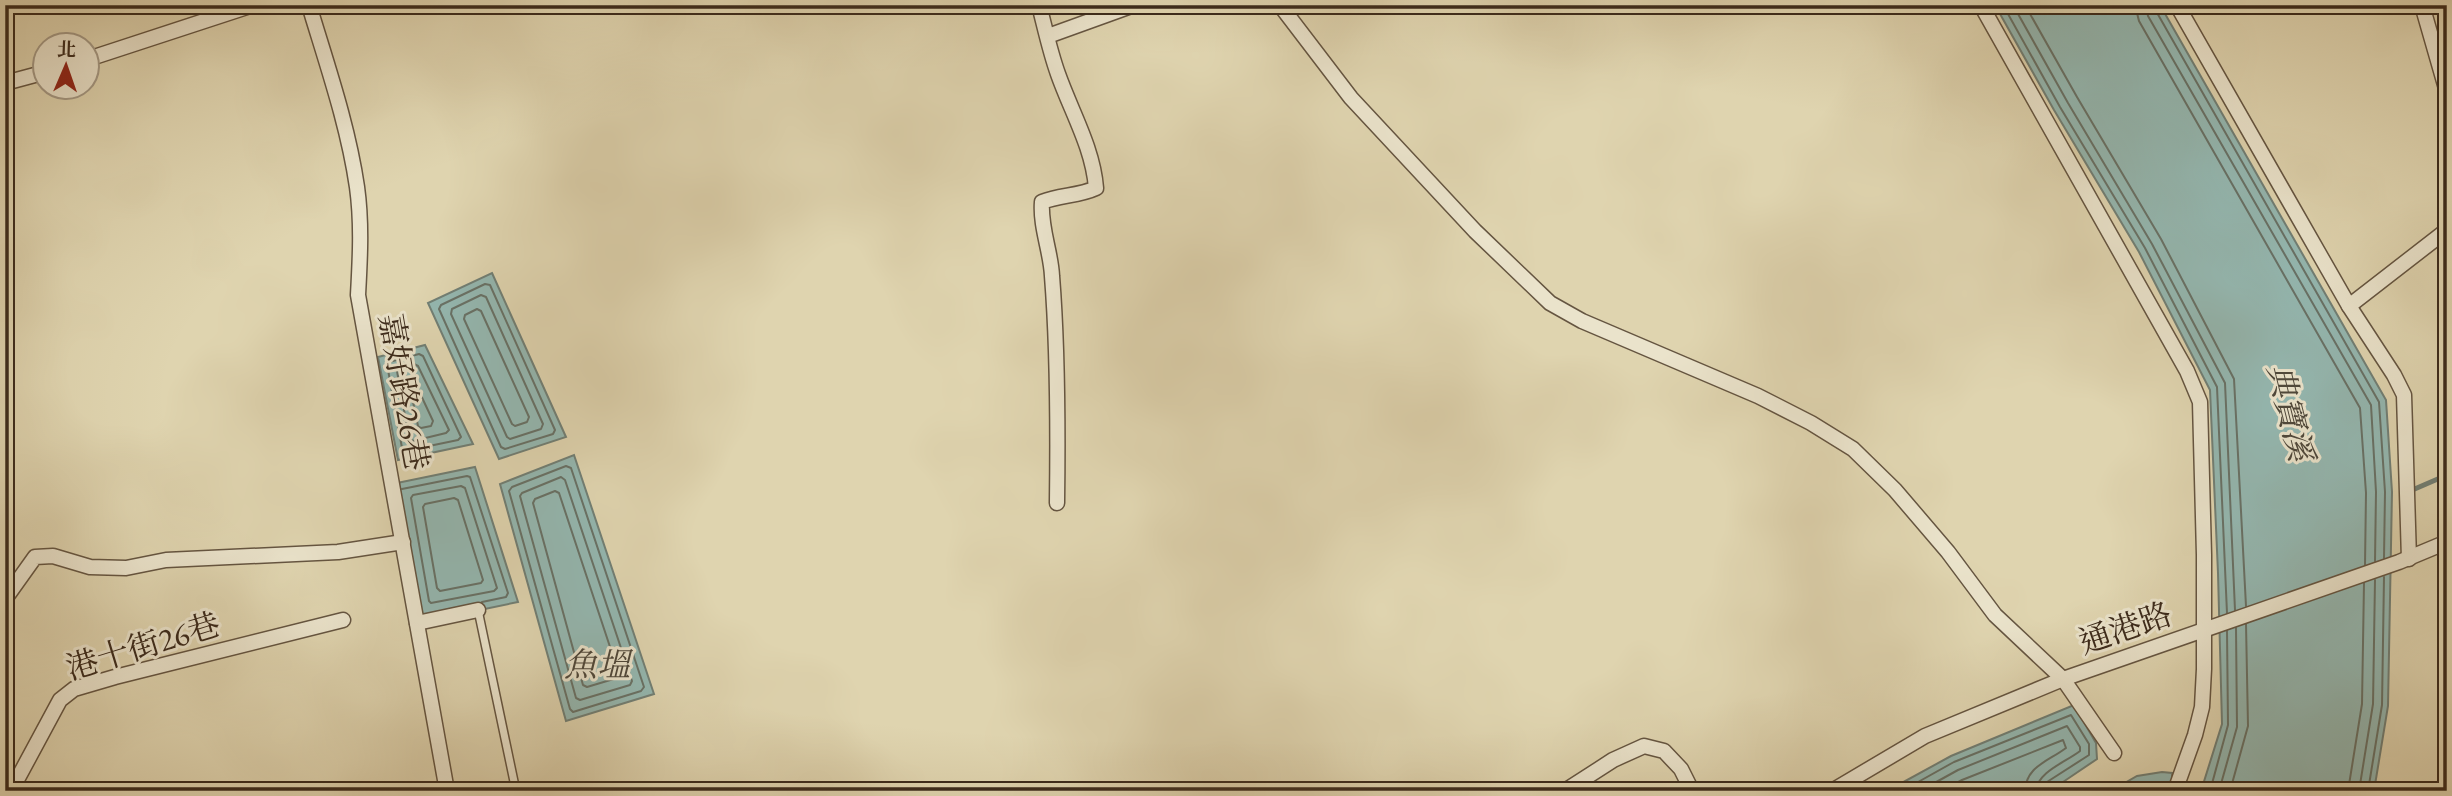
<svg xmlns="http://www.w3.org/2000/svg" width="2452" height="796" font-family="'EB Garamond','Noto Serif TC',serif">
<rect width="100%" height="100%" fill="#dfd4af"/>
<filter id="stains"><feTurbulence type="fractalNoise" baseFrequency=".00286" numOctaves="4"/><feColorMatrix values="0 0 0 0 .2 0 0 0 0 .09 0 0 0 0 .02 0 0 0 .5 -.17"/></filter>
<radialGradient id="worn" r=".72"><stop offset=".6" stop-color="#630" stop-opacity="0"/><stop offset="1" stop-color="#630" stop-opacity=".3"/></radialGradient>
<g fill="#94b7b0" stroke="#717f75" stroke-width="2">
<path d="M1995,5h165l226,395 6,92 -4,214 -14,85h-173l21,-67 -4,-151 -8,-183 -71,-138 -85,-142z"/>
<path d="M492,273l74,164 -67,22 -71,-156z"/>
<path d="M425,345l48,99 -75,16 -20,-103z"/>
<path d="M574,455l80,239 -88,27 -66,-237z"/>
<path d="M475,467l43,135 -101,21 -25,-139z"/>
<path d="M2074,705l22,38 1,16 -34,23 -18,9h-158l64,-35z"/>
<path d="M2162,772l10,1v12l-3,6h-58l26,-15z"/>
</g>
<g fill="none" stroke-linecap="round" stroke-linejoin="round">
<g stroke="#687166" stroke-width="2">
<path d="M2003,5l57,102 85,141 72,139 10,226"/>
<path d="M2013,5l55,98 84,141 73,139 10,227"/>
<path d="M2025,5l52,92 84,142 73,140 12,227"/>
<path d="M2135,5l4,16 221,387 6,85 -1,72"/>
<path d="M2146,5l2,11 223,389 5,87 -1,69"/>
<path d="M2155,5l1,6 223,391 6,90 -1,66"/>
<path d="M485,284l5,1 65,145 -2,4 -48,15 -4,-2 -62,-138 2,-4z"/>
<path d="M481,295l5,2 57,127 -2,5 -31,10 -3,-2 -56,-123 1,-5z"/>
<path d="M477,309l4,2 48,106 -2,5 -12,4 -3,-2 -48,-105 1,-4z"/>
<path d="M419,354l4,2 38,81 -3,3 -53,11 -3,-3 -15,-84 2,-2z"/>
<path d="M414,364l4,2 31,64 -3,3 -33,8 -4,-3 -12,-67 2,-3z"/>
<path d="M414,388l4,1 15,32 -2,5 -10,2 -3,-2 -7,-34z"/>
<path d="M566,466l5,2 73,219 -3,4 -68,21 -3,-3 -61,-218 3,-4z"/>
<path d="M561,477l4,3 67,201 -2,4 -50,15 -4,-2 -56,-202 2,-3z"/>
<path d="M461,486l4,2 32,100 -3,3 -63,12 -2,-2 -18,-103 2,-3z"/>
<path d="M402,489l65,-13 3,1 38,116 -2,4 -24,5"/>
<path d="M555,491l4,2 60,181 -2,4 -30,9 -4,-2 -50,-182 2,-4z"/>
<path d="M454,498l4,2 25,80 -2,3 -41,8 -3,-3 -14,-81 2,-3z"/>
<path d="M1902,791l52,-29 117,-47 18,29v11l-42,27 -3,9"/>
<path d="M1920,791l38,-21 109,-44 13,21v4c-14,11 -43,21 -44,40"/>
<path d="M1942,791l20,-11 101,-40 3,8c-17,13 -40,18 -41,43"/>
<path d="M2210,791l18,-66 -1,-94"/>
<path d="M2219,791l18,-64 -1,-99"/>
<path d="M2230,791l18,-65 -2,-102"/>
<path d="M2348,791l14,-87 2,-121"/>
<path d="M2359,791l14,-87 2,-124"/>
<path d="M2368,791l14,-86 2,-128"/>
</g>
<path stroke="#717f75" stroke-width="5" d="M2410,491l37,-16"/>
<defs>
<path id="service" d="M478,610l38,181"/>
<g id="minor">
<path d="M309,5c18,60 39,120 48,182 5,36 3,72 1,108l89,496"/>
<path d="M1039,5c6,23 11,47 19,69 13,37 35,74 38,114 -17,8 -36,7 -54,14 -2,25 9,50 10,74 6,75 6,152 5,227"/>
<path d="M1280,5l71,93 124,133 75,72 32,18 176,75 53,27 42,26 42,41 53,62 47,63 68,64 51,74"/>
<path d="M1981,5l206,366 13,31 4,153v114l-2,38 -7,28 -20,56"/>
<path d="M2177,5l172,301 45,69 10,20 5,164"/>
<path d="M2422,5l25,87"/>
<path d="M1048,36l86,-31"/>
<path d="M88,59l165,-54"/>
<path d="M5,83l41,-11"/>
<path d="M2349,306l98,-76"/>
<path d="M5,599l30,-42 18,-1 37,11 36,1 40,-8 172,-8 65,-10"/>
<path d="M417,623l61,-13"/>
<path d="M11,791l49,-91 14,-11 41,-12 228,-57"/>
<path d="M1565,791l48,-31 31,-14 20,5 17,18 11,22"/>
<path d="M1832,791l93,-55 138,-57 336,-117 48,-20"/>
</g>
</defs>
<use href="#service" stroke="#655541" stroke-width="10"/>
<use href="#minor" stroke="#655541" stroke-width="17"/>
<use href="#service" stroke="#eae3cb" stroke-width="7"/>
<use href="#minor" stroke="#eae3cb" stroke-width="14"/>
</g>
<g text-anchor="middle" stroke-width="6" stroke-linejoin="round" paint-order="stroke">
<g font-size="32" fill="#3c2b1c" stroke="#eae3cb">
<text transform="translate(404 392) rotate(80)" y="11">嘉好路26巷</text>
<text transform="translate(2125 628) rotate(-19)" y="11">通港路</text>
<text transform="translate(143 646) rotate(-17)" y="11">港十街26巷</text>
</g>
<g font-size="33" font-style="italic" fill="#4e473a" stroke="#eae3cb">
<text transform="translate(2291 412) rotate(76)" y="12">典寶溪</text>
<text x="597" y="676">魚塭</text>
</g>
</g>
<rect width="2452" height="796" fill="none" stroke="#dfd4af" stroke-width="28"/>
<rect x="7" y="7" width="2438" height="782" fill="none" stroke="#3c2b1c" stroke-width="3.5"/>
<rect x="14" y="14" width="2424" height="768" fill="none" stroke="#3c2b1c" stroke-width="2"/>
<g transform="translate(66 66) rotate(2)"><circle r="33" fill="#eae3cb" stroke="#a49985" stroke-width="2"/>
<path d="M0-5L12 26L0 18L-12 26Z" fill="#8f2418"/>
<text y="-10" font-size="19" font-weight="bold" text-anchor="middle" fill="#3c2b1c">北</text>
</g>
<rect width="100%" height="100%" filter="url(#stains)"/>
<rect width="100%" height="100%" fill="url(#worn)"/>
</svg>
